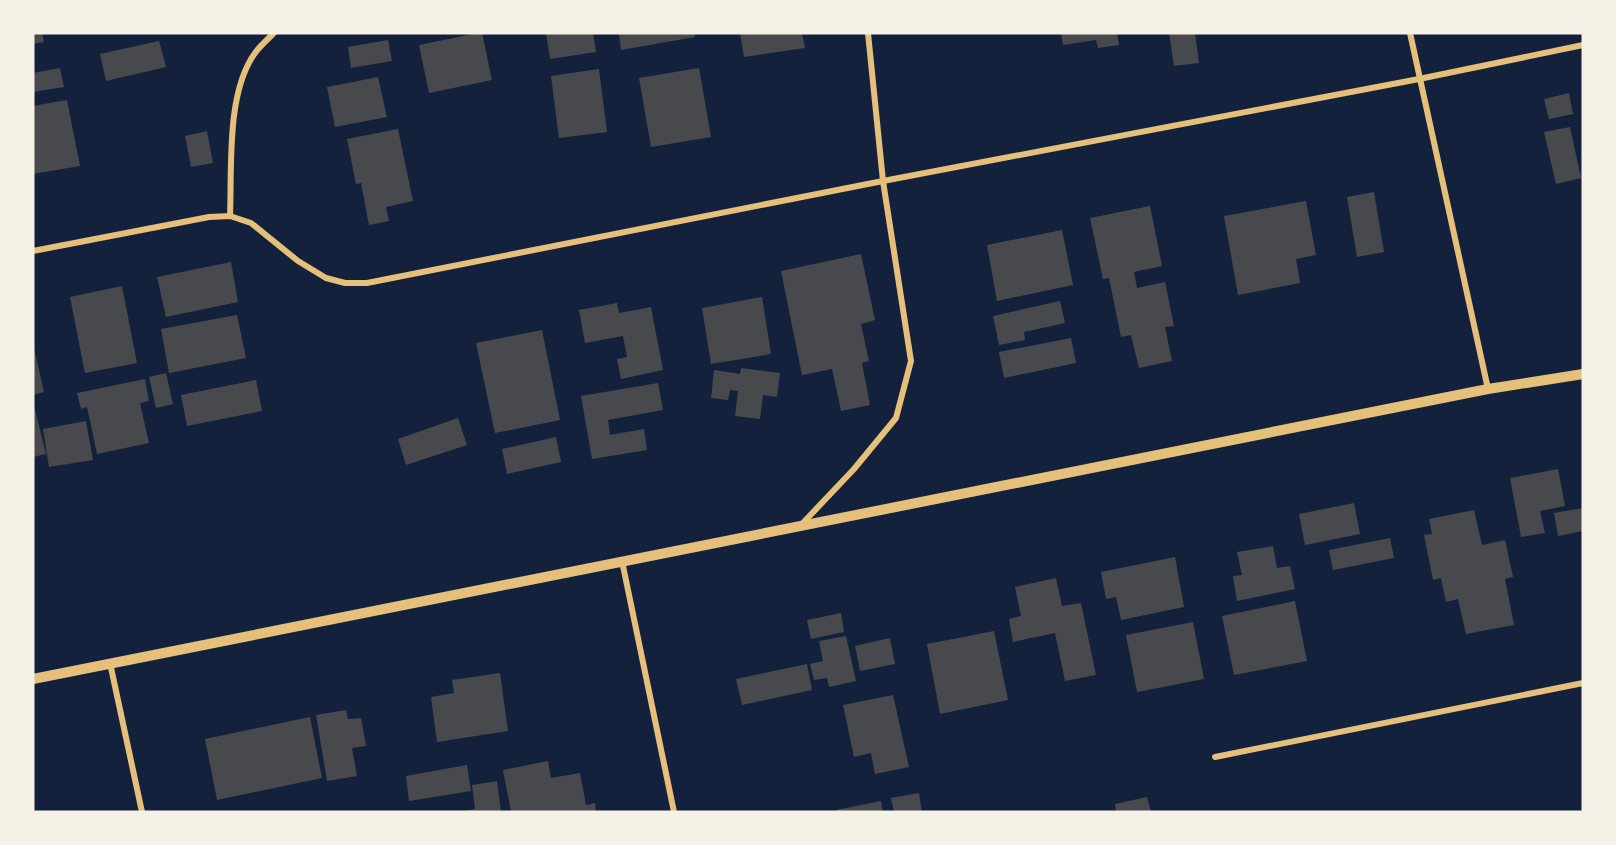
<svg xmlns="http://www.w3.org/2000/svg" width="1616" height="845" font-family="'Titillium Web',sans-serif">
<rect width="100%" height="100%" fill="#14213d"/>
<g fill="#48494c">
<path d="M33,33h9l2,9 -11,2z"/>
<path d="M478,33h4l10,47 -63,13 -10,-48z"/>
<path d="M546,33h47l3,19 -46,7z"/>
<path d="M619,33h75l1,4 -74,13z"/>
<path d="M740,33h62l3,15 -61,9z"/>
<path d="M1061,33h56l2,12 -21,3 -2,-8 -33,5z"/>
<path d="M1169,33h26l4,30 -25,3z"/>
<path d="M388,40l4,21 -41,7 -3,-21z"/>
<path d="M159,41l7,26 -60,14 -6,-27z"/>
<path d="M60,68l4,19 -31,5v-19z"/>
<path d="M699,68l12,69 -60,10 -12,-69z"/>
<path d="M599,69l8,63 -48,6 -8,-62z"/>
<path d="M378,77l9,40 -52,10 -8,-40z"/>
<path d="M1569,93l4,21 -24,5 -5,-20z"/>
<path d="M67,100l13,66 -47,8v-68z"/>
<path d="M1570,127l11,51 -25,6 -12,-52z"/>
<path d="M398,129l15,72 -27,6 3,14 -20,4 -8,-42 -5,1 -9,-45z"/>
<path d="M207,131l6,32 -22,4 -6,-31z"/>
<path d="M1374,192l10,60 -27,5 -10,-60z"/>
<path d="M1306,201l10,54 -20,4 4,24 -62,12 -14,-79z"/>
<path d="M1150,206l12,60 -28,6 3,16 28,-6 9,44 -9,1 7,34 -33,7 -8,-33 -10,2 -12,-59 -6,1 -13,-61z"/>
<path d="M1062,230l11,55 -76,16 -10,-56z"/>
<path d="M861,254l14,66 -14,4 8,37 -7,2 8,42 -29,6 -9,-42 -30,6 -21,-104z"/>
<path d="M231,262l7,40 -72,15 -9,-40z"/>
<path d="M122,286l15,77 -52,10 -15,-76z"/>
<path d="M762,297l9,57 -60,10 -9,-56z"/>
<path d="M1060,301l5,22 -41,9 1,8 -26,5 -6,-29z"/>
<path d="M617,303l2,10 32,-6 12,63 -42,9 -4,-20 10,-2 -4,-21 -38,7 -6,-33z"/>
<path d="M237,315l9,43 -77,15 -8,-44z"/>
<path d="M542,330l18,90 -65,13 -19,-90z"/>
<path d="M1071,338l5,25 -72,15 -5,-26z"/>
<path d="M33,344l11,48 -11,3z"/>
<path d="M741,368l39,5 -3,24 -14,-2 -3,24 -25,-3 3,-25 -8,-1 -2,10 -17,-2 3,-28 26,4z"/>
<path d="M166,373l7,31 -17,4 -7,-31z"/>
<path d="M145,379l4,22 -9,2 9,40 -52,11 -10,-47 -6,2 -4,-16z"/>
<path d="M256,380l6,31 -75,15 -6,-31z"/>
<path d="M658,383l5,27 -55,10 2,15 34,-6 3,21 -55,9 -11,-63z"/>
<path d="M33,402l13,52 -13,3z"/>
<path d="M458,418l9,27 -61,20 -8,-26z"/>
<path d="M86,421l7,39 -44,7 -6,-38z"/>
<path d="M556,437l5,25 -54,12 -5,-25z"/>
<path d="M1558,469l7,37 -25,5 5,22 -24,4 -11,-59z"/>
<path d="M1354,503l6,31 -55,11 -6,-31z"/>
<path d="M1583,508v23l-25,5 -4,-23z"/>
<path d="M1474,510l8,35 23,-5 8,37 -8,2 9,46 -48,9 -8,-35 -12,3 -5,-24 -8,2 -9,-45 8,-1 -3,-15z"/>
<path d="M1390,538l4,20 -61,12 -4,-20z"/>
<path d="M1273,546l4,22 13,-2 5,23 -58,12 -4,-25 9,-1 -5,-23z"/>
<path d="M1175,557l9,50 -63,13 -5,-23 -10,2 -5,-27z"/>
<path d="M1056,578l6,28 19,-3 15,72 -31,6 -10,-48 -42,9 -4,-23 12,-3 -6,-29z"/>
<path d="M1295,601l12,60 -73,14 -12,-59z"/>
<path d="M841,613l3,19 -33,7 -4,-19z"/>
<path d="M1193,622l11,57 -67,13 -11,-57z"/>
<path d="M994,631l14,69 -68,14 -13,-70z"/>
<path d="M846,636l10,45 -27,6 -2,-9 -13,2 -4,-16 13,-3 -4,-20z"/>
<path d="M890,638l5,26 -35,7 -5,-25z"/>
<path d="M807,664l5,26 -70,15 -6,-26z"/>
<path d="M500,673l8,58 -71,11 -6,-45 23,-4 -2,-13z"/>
<path d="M893,695l16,72 -34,7 -4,-21 -17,4 -11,-52z"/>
<path d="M346,710l2,9 13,-1 5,28 -14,2 5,28 -30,5 -11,-66z"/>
<path d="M310,717l12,61 -105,22 -12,-61z"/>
<path d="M548,761l3,17 29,-5 6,32 9,-2 1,9h-85l-8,-42z"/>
<path d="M467,765l4,26 -62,10 -3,-25z"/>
<path d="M497,781l4,31h-36v-1l10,-2 -3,-24z"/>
<path d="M919,793l3,19h-28l-3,-14z"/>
<path d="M1147,797l4,15h-35l-1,-8z"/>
<path d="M881,801l2,11h-46l-1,-2z"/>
</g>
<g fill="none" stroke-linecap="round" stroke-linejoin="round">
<g stroke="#e5c07b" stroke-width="6">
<path d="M1410,33l78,356"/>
<path d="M230,216c2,-48 -4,-123 25,-163 5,-7 13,-14 19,-20"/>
<path d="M33,251l176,-34 21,-1 21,7 47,38 28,17 19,5h22l516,-102 536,-102 164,-34"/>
<path d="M801,525l53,-56 42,-51 15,-57 -28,-180 -15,-148"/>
<path d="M622,561l52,251"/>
<path d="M110,663l32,149"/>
<path d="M1215,757l368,-74"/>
</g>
<path stroke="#e5c07b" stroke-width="10" d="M33,679l1455,-290 95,-15"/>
</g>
<rect width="1616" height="845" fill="none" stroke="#f6f1e7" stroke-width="69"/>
</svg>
